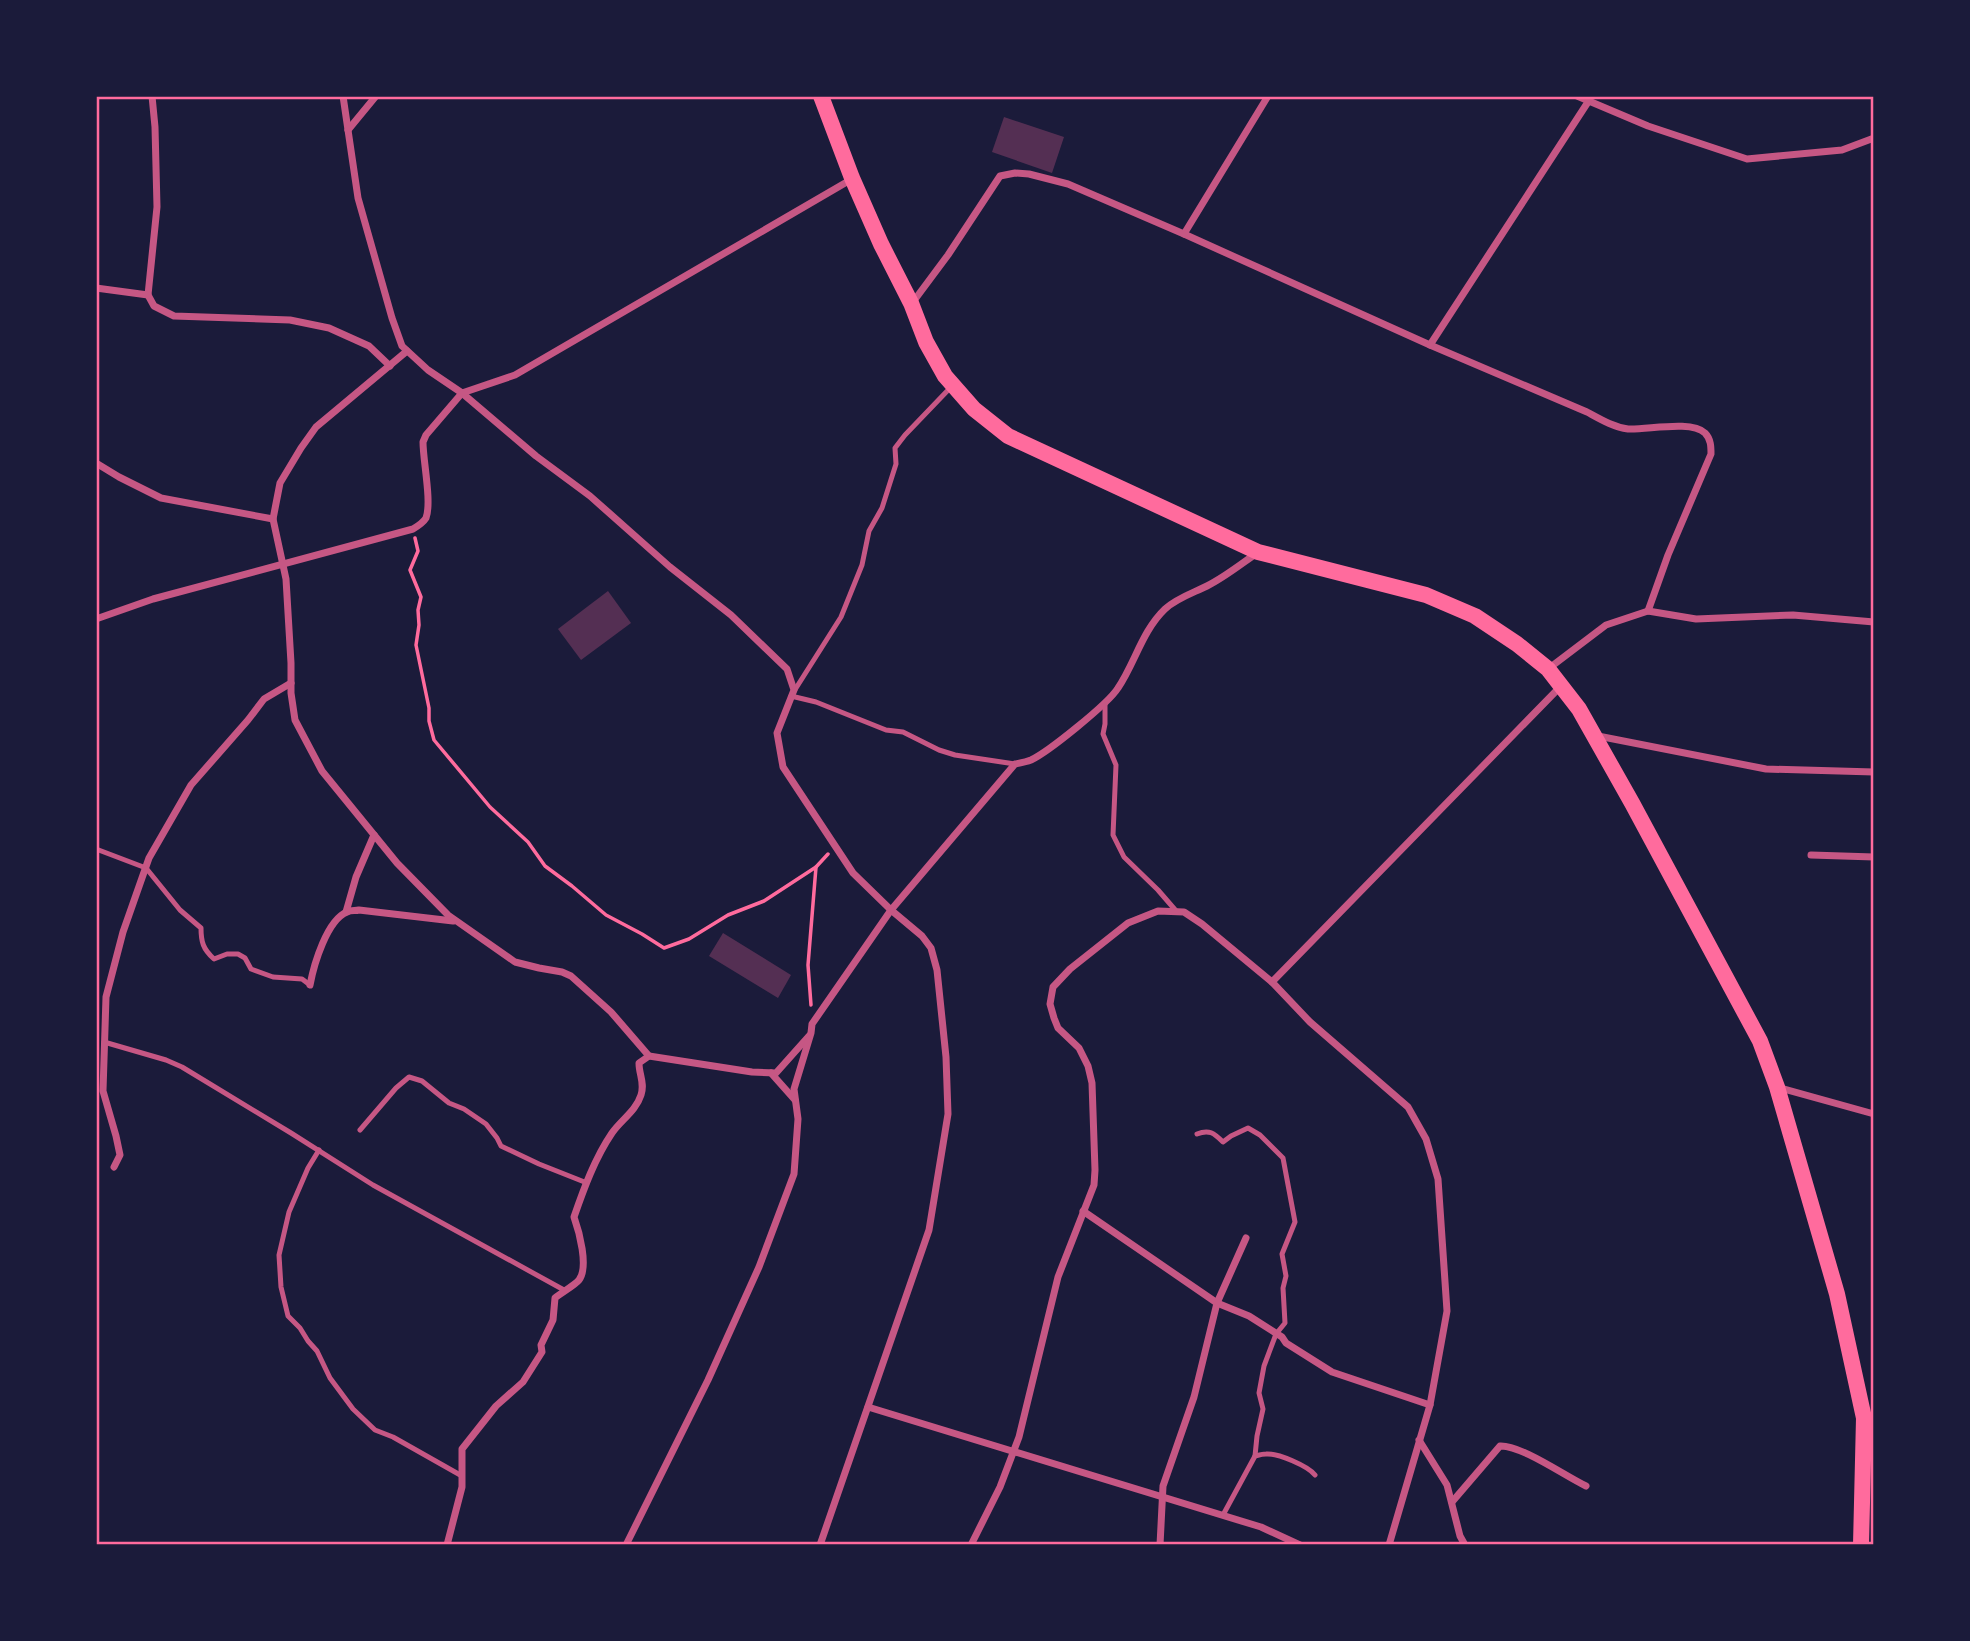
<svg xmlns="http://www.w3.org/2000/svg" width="1970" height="1641" font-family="'Work Sans',sans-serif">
<rect width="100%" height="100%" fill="#1b1b3a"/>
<g fill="#542f53">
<path d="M1004,117l60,20 -12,36 -60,-21z"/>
<path d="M608,591l23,32 -50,37 -23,-31z"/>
<path d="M723,933l68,42 -13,23 -69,-42z"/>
</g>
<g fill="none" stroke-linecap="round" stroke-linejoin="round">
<g stroke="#ff6b9d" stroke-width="3.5">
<path d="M415,538l3,13 -8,19 11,27 -3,13 1,15 -3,20 13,63v13l5,19 56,67 38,35 17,24 27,20 34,29 36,19 22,14 25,-9 39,-24 36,-14 52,-34 12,-13"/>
<path d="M811,1005l-3,-40 8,-98"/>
</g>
<g stroke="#c65784" stroke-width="5">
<path d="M951,387l-46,48 -10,13 1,16 -14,44 -13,23 -7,34 -21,52 -50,79 25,6 70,28 17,2 36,18 16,5 60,9"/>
<path d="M1105,703v21l-2,10 13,31 -3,70 11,22 34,33 19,22"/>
<path d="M96,849l50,19 34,42 21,18c0,14 2,21 13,31l13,-5h11l7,4 6,11 22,8 29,2 8,6"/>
<path d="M104,1042l62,18 16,7 109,66 82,52 191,105"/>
<path d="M360,1130l36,-42 13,-11 13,4 27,22 15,6 22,15 11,14 4,8 38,18 48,19"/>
<path d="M1197,1134c12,-5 17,-1 26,8l8,-6 17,-8 12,7 23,23 12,64 -13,32 4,22 -3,12 2,35 -9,11 -12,32 -5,27 4,16 -6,27 -2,20"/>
<path d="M319,1150l-11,18 -19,44 -10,43 2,32 7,29 12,12 8,13 9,10 13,27 23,31 22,21 18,7 69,39"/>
<path d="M1223,1515l32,-59c4,-1 7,-2 11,-2 12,-1 42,12 49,21"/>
</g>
<g stroke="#c65784" stroke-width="7">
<path d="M152,96l3,31 2,80 -9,88 6,11 20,10 116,4 39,8 40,18 21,20"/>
<path d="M343,96l15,102 34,120 10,28 26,24 34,23 74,63 54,40 80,71 61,48 56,54 7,21 -17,43 6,34 70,106 38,37 31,26 9,12 6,22 9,87 2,57 -19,116 -109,315"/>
<path d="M1577,96l71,30 99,33 95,-9 32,-12"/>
<path d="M348,130l28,-34"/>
<path d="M1184,234l84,-138"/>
<path d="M96,288l52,7"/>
<path d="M913,302l35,-47 52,-79 15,-3 14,1 39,10 116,50 246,111 157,67c13,7 26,15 41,17 20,1 63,-9 77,4 6,6 6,14 6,21l-43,101 -20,56"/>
<path d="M1430,345l158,-243"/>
<path d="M407,351l-91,76 -15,21 -21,35 -7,36 13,60 5,84v30l4,27 27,51 75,92 51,52 67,47 24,6 23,4 9,4 40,36 38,44 103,16 24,1 33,-37"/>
<path d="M96,463l23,14 42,21 112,21"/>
<path d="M96,619l57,-20 260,-70c5,-3 10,-6 13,-11 6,-16 -3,-57 -3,-76l3,-7 36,-42 53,-18 337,-196"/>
<path d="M1548,669l58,-44 42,-14 48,8 97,-4 81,7"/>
<path d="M1598,736l168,33 108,3"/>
<path d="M1811,855l63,2"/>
<path d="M346,912l10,-35 18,-42"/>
<path d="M310,985c4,-21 17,-65 37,-73 4,-2 8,-1 12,-2l94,11"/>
<path d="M771,1073l24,27"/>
<path d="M1777,1087l97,27"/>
<path d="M114,1167l6,-12 -4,-19 -13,-45 3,-94 17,-65 26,-74 42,-73 57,-65 16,-21 27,-16"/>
<path d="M1083,1211l134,92 32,13 33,21 4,6 46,29 98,33"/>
<path d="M868,1407l393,120 39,18"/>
<path d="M1419,1440l28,45 13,51 5,9"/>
<path d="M1452,1502l48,-56c21,-1 65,30 86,40"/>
<path d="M447,1545l15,-58v-38l34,-43 27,-24 19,-30 -1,-7 12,-25 2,-22c6,-5 20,-13 24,-18 10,-13 0,-49 -5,-63 10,-29 21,-59 38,-84 9,-13 24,-22 29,-38 4,-12 -2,-20 -2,-32l10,-7"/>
<path d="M626,1545l82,-165 51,-113 35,-93 4,-55 -4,-30 17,-56 1,-9 79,-114 124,-146c5,-1 11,-2 16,-4 17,-8 77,-56 87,-72 17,-25 24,-57 47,-79 12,-11 28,-16 42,-23 18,-9 34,-22 50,-33"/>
<path d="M971,1545l29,-58 19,-50 39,-160 36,-92 1,-15 -3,-87 -4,-17 -9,-18 -21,-20 -4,-10 -4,-14 3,-17 17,-18 58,-46 30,-12 26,1 18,12 70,58"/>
<path d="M1160,1545l3,-59 31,-89 23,-94 29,-65"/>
<path d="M1389,1545l41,-140 17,-94 -9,-132 -12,-40 -18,-32 -98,-85 -38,-40 288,-295"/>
</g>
<path stroke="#ff6b9d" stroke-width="16" d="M821,96l31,82 29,66 30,59 15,39 19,34 29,33 34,27 250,116 168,43 49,21 42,28 31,25 31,40 53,94 128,238 17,46 60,207 27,124 -3,127"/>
</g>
<rect width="1970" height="1641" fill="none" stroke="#1b1b3a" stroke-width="196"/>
<rect x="98" y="98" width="1774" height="1445" fill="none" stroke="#ff6b9d" stroke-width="2.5"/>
</svg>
